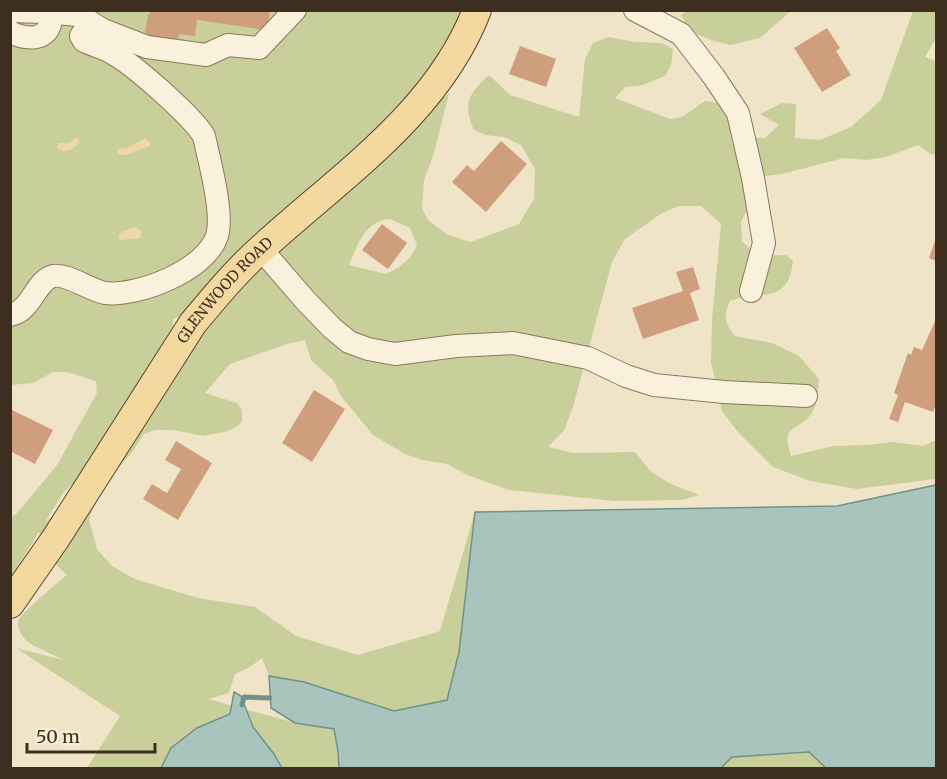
<svg xmlns="http://www.w3.org/2000/svg" width="947" height="779" font-family="Merriweather,serif">
<rect width="100%" height="100%" fill="#f0e4c8"/>
<g fill="#c9cf9b" fill-rule="evenodd">
<path d="M688,10l103,1 -31,27 -30,7 -20,-5 -18,-8 -11,-17z"/>
<path d="M11,11h457l-61,92 -224,213 -10,3v19l71,-56 205,-189 -15,60 -10,27 -2,28 6,12 20,15 23,7 48,-18 15,-25 1,-30 -14,-24 -17,-8 -19,-2 -11,-5c-12,-27 -5,-37 15,-55l21,20 69,22 6,-58 8,-16 16,-6 26,5 27,1 11,6 -2,17 -6,10 -22,9 -18,2 -10,11 55,21 12,-2 23,-16 12,2c13,21 19,36 48,35l14,-13 -19,-11 22,-11 14,1 -1,34 25,2 31,-13 30,-27 32,-89h23v27l-11,19 11,4v94l-7,-2 -11,-8 -32,12 -19,3 -23,-2 -62,16 -17,2 -24,46 1,19c14,15 24,15 44,14l7,6c-5,45 -33,29 -63,40 -7,14 -5,23 5,35l37,7 27,13 20,23c-1,11 -1,24 -7,34 -14,20 -32,9 -21,43l42,-10 34,-1 26,-3 30,4 13,-6v39l-79,10 -47,-8 -37,-14 -35,-35 -16,-21 -11,-49 1,-43 9,-95 -20,-18h-22l-17,7 -37,26 -13,23 -39,145 -9,23 -16,17 26,6 61,-1 16,20 20,12 28,11 -17,5 -67,1 -106,-11 -42,-15 -20,-11 -25,-4 -17,-6 -32,-19 -32,-39 -8,-16 -22,-20 -6,-20 -18,4 -57,20 -25,29 32,10 5,7v11l-3,4 -10,6 -25,5 -31,-6h-18l-11,4 -13,20 -28,29 -14,36 8,30 15,17 23,13 63,19 57,9 41,29 62,19 82,-24 35,-119 362,-6 99,-21 -204,272 78,-6 16,17h-739l33,-52 -104,-68 47,12c-11,-7 -27,-11 -37,-20 -6,-6 -10,-14 -7,-21 1,-4 42,-40 48,-44 -14,-13 -25,-24 -28,-43l-28,46 -1,-60 7,-5 40,-48 40,-72 -1,-12 -29,-9h-14l-20,11 -22,2zM390,219l20,9 7,17c-6,15 -17,22 -31,29l-37,-9c9,-21 16,-44 41,-46zM81,476l-19,32 -17,14 19,-30zM262,658l7,18 2,32 21,14 -84,-23 21,-6 6,-19 15,-7z"/>
</g>
<g fill="#ecd9a5">
<path d="M75,138l3,1 1,4 -7,6 -9,2 -6,-3 1,-5h11z"/>
<path d="M145,138l5,4v4l-24,9 -9,-1 1,-5 9,-1z"/>
<path d="M134,227l7,3v8l-20,2 -3,-2 3,-6z"/>
</g>
<g fill="#a9c4bc" stroke="#6f938a" stroke-width="1.5">
<path d="M936,485v283h-110l-17,-16 -77,5 -11,11h-382l-1,-17 -4,-22 -39,-6 -24,-15 -2,-32 35,6 90,29 53,-11 12,-48 16,-140 362,-6z"/>
<path d="M234,692l7,4 12,31 21,27 8,14h-121l10,-20 26,-20 33,-14z"/>
</g>
<g fill="none" stroke-linecap="round" stroke-linejoin="round">
<path stroke="#6f938a" stroke-width="5" d="M242,705l2,-8 26,1"/>
</g>
<g fill="#cf9f7d">
<path d="M150,10h120l-3,20 -70,-10 -2,16 -16,-2 -3,12 -23,-3 -8,-11 3,-18h2z"/>
<path d="M827,28l13,20 -4,3 15,24 -29,17 -28,-44z"/>
<path d="M520,46l36,13 -10,28 -37,-13z"/>
<path d="M501,141l26,23 -41,48 -34,-30 15,-17 7,6z"/>
<path d="M382,224l25,19 -19,26 -26,-19z"/>
<path d="M936,238v23l-7,-3z"/>
<path d="M693,267l7,22 -10,4 9,27 -56,19 -11,-31 51,-17 -7,-19z"/>
<path d="M936,319v85l-3,8 -28,-10 -7,20 -9,-3 9,-24 -4,-2 14,-40 3,2 3,-8 8,3z"/>
<path d="M314,390l31,19 -33,53 -30,-19z"/>
<path d="M10,409l43,21 -18,34 -25,-13z"/>
<path d="M176,441l36,22 -34,57 -35,-21 9,-15 15,9 14,-24 -16,-9z"/>
</g>
<g fill="none" stroke-linecap="round" stroke-linejoin="round">
<defs>
<g id="minor">
<path d="M635,10l46,24 33,43 24,36 15,65 11,65 -13,48"/>
<path d="M10,11l35,1 6,7c-2,23 -25,21 -41,13"/>
<path d="M45,12l33,3 25,15 44,17 59,8 22,-10 31,3 36,-38"/>
<path d="M261,249l44,51 27,28 17,14 19,7 27,5 61,-8 57,-3 75,15 38,18 28,9 70,7 82,4"/>
<path d="M10,315c22,-4 25,-34 43,-39 13,-3 37,14 52,17 33,4 101,-23 112,-57 7,-23 -8,-76 -13,-100 -12,-20 -69,-70 -90,-82 -9,-6 -20,-8 -30,-13l-3,-5 9,-14"/>
</g>
<g id="major">
<path id="s1" d="M10,604l46,-66 137,-215c22,-26 43,-52 68,-74 78,-72 176,-135 216,-239"/>
</g>
</defs>
<use href="#minor" stroke="#8d765c" stroke-width="24"/>
<use href="#major" stroke="#5b4430" stroke-width="30"/>
<use href="#minor" stroke="#faf1dc" stroke-width="22"/>
<use href="#major" stroke="#f3d9a0" stroke-width="28"/>
</g>
<g text-anchor="middle" stroke-width="4.5" stroke-linejoin="round" paint-order="stroke">
<g font-size="15" fill="#3d2e20" stroke="#f7eed8">
<text dy="5" stroke="none"><textPath href="#s1" startOffset="381">GLENWOOD ROAD</textPath></text>
</g>
</g>
<rect width="947" height="779" fill="none" stroke="#3d2e20" stroke-width="24"/>
<path d="M27 743v9h128v-9" fill="none" stroke="#3d2e20" stroke-width="3"/>
<text x="36" y="743" font-size="18" fill="#3d2e20" stroke="#f7eed8" stroke-width="4.5" paint-order="stroke">50 m</text>
</svg>
